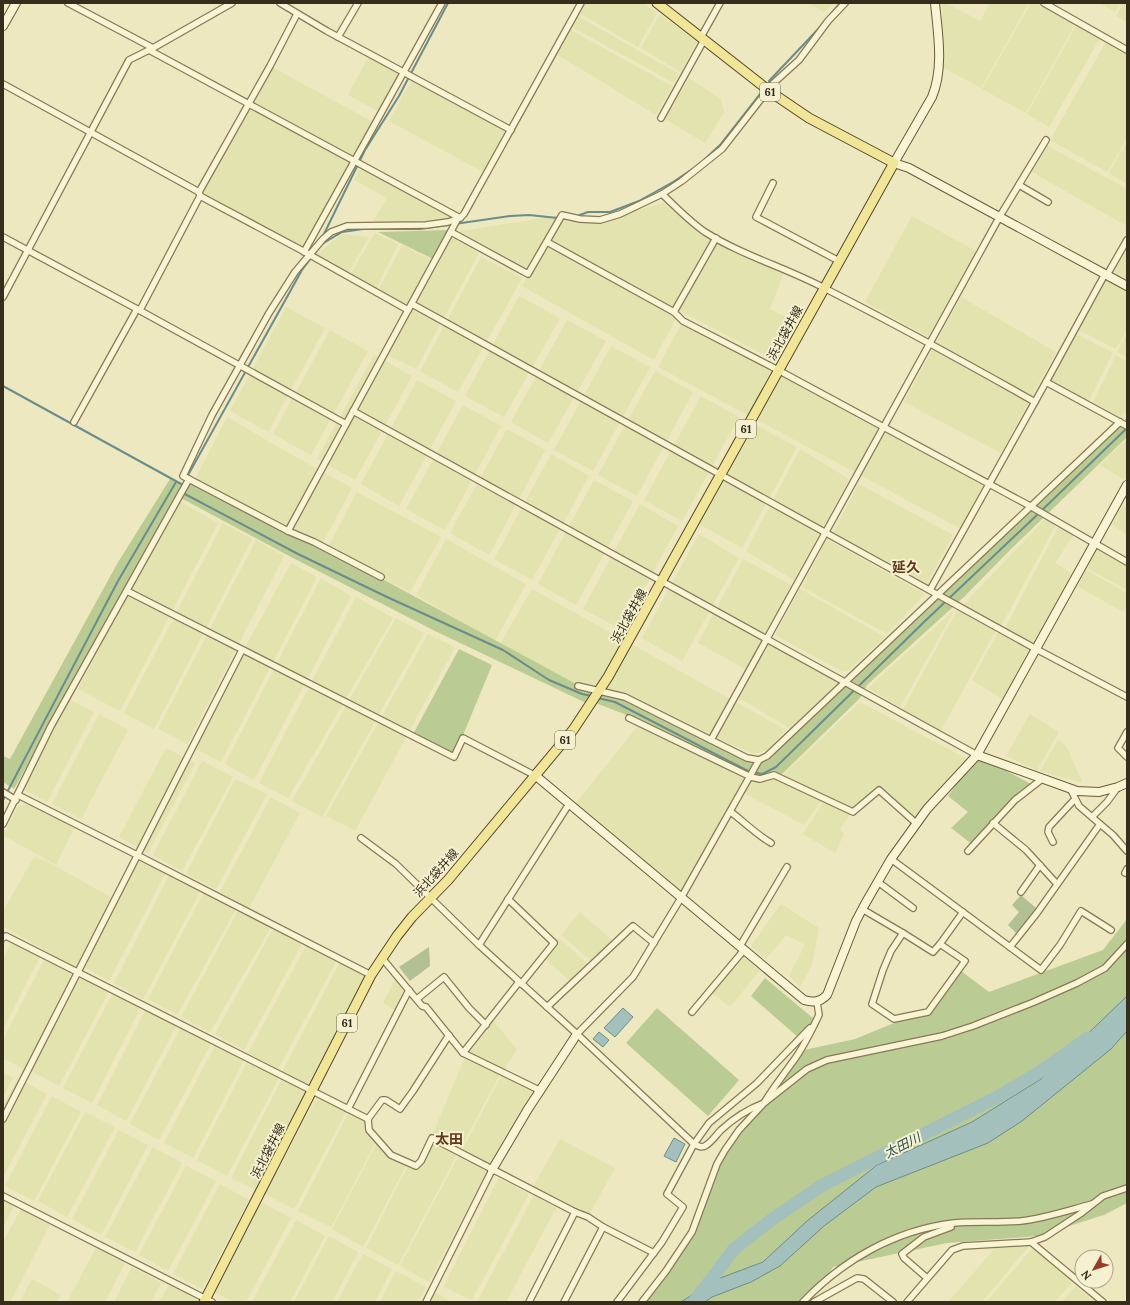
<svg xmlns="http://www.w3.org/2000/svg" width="1130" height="1305" font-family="Lora,'Noto Sans JP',serif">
<rect width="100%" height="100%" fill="#eee8c0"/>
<g fill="#e2e3ae">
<path d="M585,3h59l13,10 -19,34 -58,-33z"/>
<path d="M808,3h26l-10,9z"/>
<path d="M942,3h4l34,18 10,-18h39l-48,85 -39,-21z"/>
<path d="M1031,3h7l37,21 -49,89 -44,-24z"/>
<path d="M1099,3h21l-5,9z"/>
<path d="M1123,3h4v19l-11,-6z"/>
<path d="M660,14l37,28 -17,30 -39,-24z"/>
<path d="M578,16l101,58 -5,9 -102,-56z"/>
<path d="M1077,24l23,14 -51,89 -22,-13z"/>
<path d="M571,30l101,56 -16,29 -98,-60z"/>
<path d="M1106,42l21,12v84l-20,34 -57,-32z"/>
<path d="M369,56l31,17 -21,39 -31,-17z"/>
<path d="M270,66l105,57 -72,128 -102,-55z"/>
<path d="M413,77l97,52 -25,44 -96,-52z"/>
<path d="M689,78l32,21 3,13 -19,31 -40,-24z"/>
<path d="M1127,142v42l-18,-11z"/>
<path d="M1046,145l81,44v37l-97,-55z"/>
<path d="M363,166l90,51 -1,2 -80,4 15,-25 -33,-18z"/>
<path d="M664,203l49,39 72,28 -15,39 24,12 -22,38 -225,-117 -2,4 129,66 1,8 -21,40 -132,-74 7,-12 -69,-43 102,-16 51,2z"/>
<path d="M912,216l64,35 -48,86 -63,-35z"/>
<path d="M375,233l23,11 -23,47 -25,-16z"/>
<path d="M342,234l27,3 -21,36 -32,-18z"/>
<path d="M451,237l28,16 -63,116 -29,-14z"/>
<path d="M402,245l29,15 -22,49 -32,-16z"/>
<path d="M1127,248v32l-14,-8z"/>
<path d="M481,257l41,21 -64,114 -38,-21z"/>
<path d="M1104,275l23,12v42l-11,20 -41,-21z"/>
<path d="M519,296l41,22 -56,99 -39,-21z"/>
<path d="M961,297l95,55 -55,101 -97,-51z"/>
<path d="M286,307l39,21 -57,104 -38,-21z"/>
<path d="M567,320l39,21 -58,102 -37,-21z"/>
<path d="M683,321l306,164 -26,45 -305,-163z"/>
<path d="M330,330l38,21 -57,104 -38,-21z"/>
<path d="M1073,332l40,21 -26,51 -41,-22z"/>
<path d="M1127,334v23l-10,-5z"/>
<path d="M611,346l39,21 -57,104 -39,-21z"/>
<path d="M374,355l38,21 -57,104 -38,-21z"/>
<path d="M1116,355l11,7v48l-7,7 -27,-15z"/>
<path d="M655,371l38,21 -56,104 -39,-21z"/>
<path d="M417,380l39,21 -57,105 -38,-22z"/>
<path d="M701,396l38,21 -57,104 -38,-21z"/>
<path d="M463,405l38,21 -56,104 -39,-21z"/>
<path d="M227,417l46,27 79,44 -31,58 -127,-65z"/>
<path d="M754,424l43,23 -55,101 -43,-24z"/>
<path d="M507,429l38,21 -56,105 -39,-22z"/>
<path d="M1127,439v36l-3,5 -24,-15z"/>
<path d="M800,449l49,30 -55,101 -48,-29z"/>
<path d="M551,454l38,22 -57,104 -38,-21z"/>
<path d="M594,480l39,21 -57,104 -38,-21z"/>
<path d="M859,484l94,51 -26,48 -94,-51z"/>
<path d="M357,492l84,45 -31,55 -83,-43z"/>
<path d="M177,500l41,23 -98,188 -42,-22z"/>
<path d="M640,504l38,22 -56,104 -39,-21z"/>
<path d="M1121,505l6,3v26l-15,-9z"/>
<path d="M1046,518l12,3 -57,105 -38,-21z"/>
<path d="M223,523l29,16 -98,190 -30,-16z"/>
<path d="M1060,524l15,9 -20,30 19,12 -72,124 -30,-19 28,-51 6,3 -1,-4z"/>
<path d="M699,534l40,24 -57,103 -40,-23z"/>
<path d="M446,539l80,45 -31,57 -79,-46z"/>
<path d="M827,539l98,55 -38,40 -85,-47z"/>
<path d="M256,540l28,16 -97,188 -29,-15z"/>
<path d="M1097,550l30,16v24l-40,-22z"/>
<path d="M743,559l48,26 -24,54 -18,32 -51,-28z"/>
<path d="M291,563l26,14 -96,185 -30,-15z"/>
<path d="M1086,570l41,23v12l-4,7 -46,-26z"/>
<path d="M321,578l30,18 -97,184 -29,-16z"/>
<path d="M532,589l254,141 -19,20 -13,4 -142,-60 -40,-12 -72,-38z"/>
<path d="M800,589l85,48 -36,33 -8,1 -66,-36z"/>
<path d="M356,597l37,21 -105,180 -29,-15z"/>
<path d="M955,609l-55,98 -32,-19z"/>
<path d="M958,609l38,21 -57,104 -38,-21z"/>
<path d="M396,618l28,15 -102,184 -30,-16z"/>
<path d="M428,634l27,13 -100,184 -29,-15z"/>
<path d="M768,644l71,39 -48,46 -52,-31z"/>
<path d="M65,697l29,15 -47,90 -29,-16z"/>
<path d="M860,702l111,59 -54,63 -38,-34 -31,20 -68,-32z"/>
<path d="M99,714l29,16 -47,89 -29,-15z"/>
<path d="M1030,714l29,18 -22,38 -31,-14z"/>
<path d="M640,723l108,57 -67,118 -108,-91z"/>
<path d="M1058,740l8,6 17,37 -43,-12z"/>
<path d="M166,748l29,15 -47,90 -29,-16z"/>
<path d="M202,761l31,16 -51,94 -29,-16z"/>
<path d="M774,778l47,23 -17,24 -60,-32 8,-14 9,2z"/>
<path d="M235,779l32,15 -51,95 -30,-15z"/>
<path d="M271,797l29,16 -51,95 -29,-16z"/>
<path d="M824,801l26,13 -10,16 4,4 -9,19 -32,-19z"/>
<path d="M19,805h10l45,23 -18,37 -53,-30z"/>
<path d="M34,857l18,7 62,35 22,-41 31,12 -58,111 -29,-16 20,-39 -24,42 -73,-42v-15z"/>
<path d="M171,872l30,18 -58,109 -29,-16z"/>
<path d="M205,890l31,19 -59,106 -29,-16z"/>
<path d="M781,904l38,24 -7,37 -12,22 -11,-11 16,-31 -19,-10 -20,24 -15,-13z"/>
<path d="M238,911l33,16 -61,105 -29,-15z"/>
<path d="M580,912l33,29 -23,19 -29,-25z"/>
<path d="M273,929l29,15 -58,106 -29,-16z"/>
<path d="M559,938l28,25 -17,18 -27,-24z"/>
<path d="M13,940l27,17 -37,72v-70z"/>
<path d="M306,946l30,16 -58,107 -30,-16z"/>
<path d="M740,954l20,16 -30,37 -20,-16z"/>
<path d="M44,960l31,16 -50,94 -22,-12v-18z"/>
<path d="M341,960l30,15 -59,112 -30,-15z"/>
<path d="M77,978l33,11 -51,97 -30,-16z"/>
<path d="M395,979l7,8 1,6 -8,17 -12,-7z"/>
<path d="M114,991l28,14 -50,98 -29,-15z"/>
<path d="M147,1007l31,16 -52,98 -29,-16z"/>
<path d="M491,1018l26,31 -13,21 -4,4 -102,191 -32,-17 43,-84 7,2 5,-5 45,-106 -3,-2z"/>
<path d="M182,1025l31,15 -54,100 -29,-16z"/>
<path d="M217,1042l27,18 -51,98 -29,-15z"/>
<path d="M249,1058l30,20 -52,98 -30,-16z"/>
<path d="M3,1072l10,6 -10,19z"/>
<path d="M502,1075l33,16 -48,80 -58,111 -29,-16z"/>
<path d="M18,1078l29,16 -44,83v-71z"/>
<path d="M282,1079l31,16 -52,98 -30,-15z"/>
<path d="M319,1094l27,18 -52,97 -29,-15z"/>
<path d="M52,1096l29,16 -47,89 -29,-15z"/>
<path d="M85,1112l30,15 -48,90 -29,-16z"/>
<path d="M349,1112l17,6 11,22 -46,87 -33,-16z"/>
<path d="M119,1130l29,15 -47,90 -29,-16z"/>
<path d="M560,1139l55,29 -27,49 -55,-30z"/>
<path d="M378,1141l13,14 17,7 -45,85 -31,-18z"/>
<path d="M153,1147l29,16 -47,89 -30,-15z"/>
<path d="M186,1166l30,15 -48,90 -29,-16z"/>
<path d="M499,1178l30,16 -57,106 -29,-13z"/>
<path d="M220,1184l29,16 -47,89 -29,-15z"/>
<path d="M534,1195l22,13 -50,94h-29z"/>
<path d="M3,1198l12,6 -12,23z"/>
<path d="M261,1202l30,16 -45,84h-13l-19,-10z"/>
<path d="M21,1209l29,16 -40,77h-7v-60z"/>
<path d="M296,1220l29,16 -35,66h-38z"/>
<path d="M329,1236l29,16 -26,50h-38z"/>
<path d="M1030,1245l-48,57h-34l48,-55z"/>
<path d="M1033,1247l40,34 -18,21h-69z"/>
<path d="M96,1248l29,15 -20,39h-38z"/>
<path d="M363,1254l29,15 -17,33h-38z"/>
<path d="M132,1267l29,16 -10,19h-37z"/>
<path d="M396,1271l30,16 -8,15h-38z"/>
<path d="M32,1279l29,16 -4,7h-37z"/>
<path d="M169,1285l31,17h-41z"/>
<path d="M1076,1286l18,16h-32z"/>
<path d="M430,1290l22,12h-28z"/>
</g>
<g fill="#bbcb94">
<path d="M448,230l-15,29 -55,-27z"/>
<path d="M1127,418v19l-117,113 -46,47 -97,88 -7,13 -80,78 -20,3 -97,-44 -39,-21 -26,-10 -12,-1 -151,-72 -142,-73 -114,-61 9,-16 152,75 236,128 20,6v2l28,7 133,61 10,-4 282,-268z"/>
<path d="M170,479l13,6 -169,304 -11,-7v-26l7,3 107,-195z"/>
<path d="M459,649l33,16 -38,92 -42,-21z"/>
<path d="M977,755l56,30 -60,60 -22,-17 17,-16 -20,-16z"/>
<path d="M1127,919v284l-23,12 -67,21 -90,7 -114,24 -22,35h-170l53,-76 31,-76 39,-47 40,-53 51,-11 44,-18 32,-7 30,-43 28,21 114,-42z"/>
<path d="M765,978l49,41 -15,19 -48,-42z"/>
<path d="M657,1008l82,72 -31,36 -82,-73z"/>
</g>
<g fill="#b3c094">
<path d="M1021,895l16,14 -21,24 -8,-8 11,-13 -7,-7z"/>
<path d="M429,947l1,19 -20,15 -11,-14z"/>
</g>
<g fill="#a3c0bc" stroke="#6a8d8b">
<path d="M1127,996v35l-16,18 -89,72 -34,22 -112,44 -52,39 -44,40 -29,16 -39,15 -7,5h-24l34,-22 48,-18 44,-41 70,-56 95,-43 69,-43z"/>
<path d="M623,1008l10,9 -18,20 -11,-9z"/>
<path d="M599,1032l10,8 -6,7 -10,-8z"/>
<path d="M674,1138l11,6 -9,18 -12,-6z"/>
</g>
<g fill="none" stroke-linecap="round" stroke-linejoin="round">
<g stroke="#6a8d8b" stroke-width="2">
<path d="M826,20l14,-17"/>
<path d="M769,81l53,-56"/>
<path d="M704,160l16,-15 40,-51"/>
<path d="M577,216l11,-4h22l29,-11 34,-19 21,-14"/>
<path d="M323,236l42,-86 34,-54 49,-93"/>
<path d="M322,244l20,-12 21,-3h57l90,-13 19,-1 38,4"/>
<path d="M3,386l180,99"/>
<path d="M187,477l115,-207 15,-20"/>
<path d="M183,493l115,61 89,43 116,53 46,30 33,14 10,2"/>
<path d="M598,698l17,4 133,69 14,3 14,-7 148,-145 113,-107 90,-87"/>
<path d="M3,800l115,-219 58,-99"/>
</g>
<path stroke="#a3c0bc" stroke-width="13" d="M694,1302l40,-53 37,-29 50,-34 180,-91 40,-24 47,-33"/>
<defs>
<g id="street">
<path d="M68,3l85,45"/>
<path d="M280,3l47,28 184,99"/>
<path d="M1044,3l83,47"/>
<path d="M338,37l20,-34"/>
<path d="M701,37l19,-34"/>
<path d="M149,50l311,168 4,-4 117,-211"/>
<path d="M3,84l196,108"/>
<path d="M767,89l32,-29 29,-39 17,-18"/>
<path d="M661,118l43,-78"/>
<path d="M773,183l-17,34 83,44"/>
<path d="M1019,185l29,17"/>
<path d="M662,194c14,13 27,27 43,38 38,24 82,36 121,57 71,36 140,74 209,113"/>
<path d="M200,196l103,55 105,59"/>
<path d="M451,232l77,42 34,-59 18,4 20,1 20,-6 42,-20 20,-13 40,-32 46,-59"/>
<path d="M3,237l134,72"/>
<path d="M547,242l127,70 9,9 95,49 252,136 97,56"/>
<path d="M304,252l138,-249"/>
<path d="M1107,275l20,-35"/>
<path d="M3,297l126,-237 24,-12 79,-45"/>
<path d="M412,304l624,345 91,48"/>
<path d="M140,310l60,-114 -1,-4 71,-126 27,-52"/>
<path d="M674,312l42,-74"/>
<path d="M1046,382l81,44"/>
<path d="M353,411l624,344"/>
<path d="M74,422l63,-113 209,115"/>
<path d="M288,531l169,-311"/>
<path d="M381,577l-67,-35 -26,-11 -105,-55 29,-61 57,-102 26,-41 28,-33 8,-7 16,-6 79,-1 22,-3 12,-4"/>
<path d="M930,590l116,-208 59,-108"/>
<path d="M127,591l327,166 9,-19 73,38"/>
<path d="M578,686l47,11 122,61 12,2 8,-4 353,-334"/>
<path d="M629,718l122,59 9,2 14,-4 79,37 26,-22 38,34"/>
<path d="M1127,732l-9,16 9,9"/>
<path d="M711,740l289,-524 46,-76"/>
<path d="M3,792l13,8"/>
<path d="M18,795l119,60 234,120"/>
<path d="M731,812c13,10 25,22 40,31"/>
<path d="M1092,817l15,-15 11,-15"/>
<path d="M993,823l33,27 31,34"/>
<path d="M3,824l48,-98 138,-247"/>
<path d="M1100,824l13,11 14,16"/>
<path d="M361,838l35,26 83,81 98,89 117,110c4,2 7,4 11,2 7,-4 11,-11 16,-16 13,-12 27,-21 43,-27 8,-14 18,-26 27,-39 12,-15 20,-33 28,-49l-2,-13"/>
<path d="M1053,842l-5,-10 1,-5 26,-28"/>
<path d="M968,851l47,-51 27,-21"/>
<path d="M891,859l150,111 19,-25 21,-34 30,19"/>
<path d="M1125,873l2,-4"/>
<path d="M878,882l35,26"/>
<path d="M1021,892l19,-27"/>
<path d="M508,899l46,44 -33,41"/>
<path d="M862,909l41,24 -12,18 -8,19 -11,34 22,15 34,-7 37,-51 -25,-17 23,-32"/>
<path d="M903,933l30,19 7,-8"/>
<path d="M3,938l3,-2 362,183"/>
<path d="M479,945l90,-141"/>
<path d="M740,946l47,-79"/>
<path d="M1010,947l27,-34 63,-89 -21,-18 -9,-18"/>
<path d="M382,958l40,48 4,1 37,46 78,38"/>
<path d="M417,999l27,-22 25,31 17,17"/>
<path d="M547,1007l86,-81 21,17"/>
<path d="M692,1012l52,-62"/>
<path d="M577,1034l56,-57 48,-79 78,-138"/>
<path d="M449,1035l-36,56 -13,18 -14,-9h-4l-14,19 1,11 22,25 25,11 5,-5 11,-23 143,74 13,5 15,10 51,26"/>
<path d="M463,1053l56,-71"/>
<path d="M348,1109l61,-119"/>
<path d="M3,1119l239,-469"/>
<path d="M3,1196l209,106"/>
<path d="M1031,1242l72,60"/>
<path d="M927,1278l-23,-20 -2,-4 22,-17 27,-10"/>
<path d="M426,1302l66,-132"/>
<path d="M529,1302l46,-90"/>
<path d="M564,1302l39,-75"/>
<path d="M617,1302l45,-60 21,-35 -16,-13 27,-50 15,-21 48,-40 53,-55"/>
<path d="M642,1302l24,-31 26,-39 25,-68 8,-14 14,-20 25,-27 43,-34 20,-9 115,-24 31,-10 61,-24 43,-19 28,-15 22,-24"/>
<path d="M803,1302c40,-42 92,-72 151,-79 22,-2 45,0 67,-2 25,-3 48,-11 71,-17"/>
<path d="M814,1302l43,-24 7,1 29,23"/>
<path d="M907,1302l45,-52 11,-4 68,-4 14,-5 35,-23 23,-18 24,-8"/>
</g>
<g id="secondary">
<path d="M935,3c3,31 9,65 -3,94l-38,66 15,5 218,118"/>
<path d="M3,26l13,-23"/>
<path d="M977,755l100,36 22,1 19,-5 9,-4"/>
<path d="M536,776l268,224c10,3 16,2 23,-5l29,-74 9,-17 26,-45 36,-50 50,-54 150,-270"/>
<path d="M492,1170l36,-61 49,-75"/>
</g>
<path id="primary" d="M204,1302l167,-327 26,-39 15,-19 36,-37 125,-150 35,-53 286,-514 -85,-45 -37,-25 -115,-90"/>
</defs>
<use href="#street" stroke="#877958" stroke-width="8"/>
<use href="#secondary" stroke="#685a3b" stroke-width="10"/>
<use href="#primary" stroke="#54462d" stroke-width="11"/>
<use href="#street" stroke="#f9f4d3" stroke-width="5.5"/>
<use href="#secondary" stroke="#f9f4d3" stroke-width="8"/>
<use href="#primary" stroke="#f1e597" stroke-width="9"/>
</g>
<g text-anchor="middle" stroke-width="4" stroke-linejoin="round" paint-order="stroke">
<g fill="#f5f1d0" stroke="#6f6853" stroke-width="1">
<rect x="760" y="83" width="20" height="18" rx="3"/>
<rect x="736" y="420" width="20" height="18" rx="3"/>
<rect x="555" y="731" width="20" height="18" rx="3"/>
<rect x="337" y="1014" width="20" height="18" rx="3"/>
</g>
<g font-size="11" font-weight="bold" fill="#362d1d">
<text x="770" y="96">61</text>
<text x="746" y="433">61</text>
<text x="565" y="744">61</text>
<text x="347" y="1027">61</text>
</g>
<g font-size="12" fill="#362d1d" stroke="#f5f1d0">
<text transform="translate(785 333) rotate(-61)" y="4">浜北袋井線</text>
<text transform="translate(629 616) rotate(-61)" y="4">浜北袋井線</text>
<text transform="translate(436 873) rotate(-48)" y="4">浜北袋井線</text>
<text transform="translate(268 1151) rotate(-63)" y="4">浜北袋井線</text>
</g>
<g font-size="13" font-style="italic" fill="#2c5156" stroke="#f5f1d0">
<text transform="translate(902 1145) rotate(-27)" y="5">太田川</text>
</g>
<g font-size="14" font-weight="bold" fill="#63371c" stroke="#f5f1d0">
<text x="906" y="572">延久</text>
<text x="449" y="1144">太田</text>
</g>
</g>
<rect width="1130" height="1305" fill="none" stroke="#362d1d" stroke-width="8"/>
<g transform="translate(1094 1269) rotate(231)"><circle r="19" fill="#f5f1d0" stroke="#a9a388"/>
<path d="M0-3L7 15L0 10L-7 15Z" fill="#953b28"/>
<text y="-6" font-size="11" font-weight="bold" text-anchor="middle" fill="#362d1d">N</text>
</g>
</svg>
